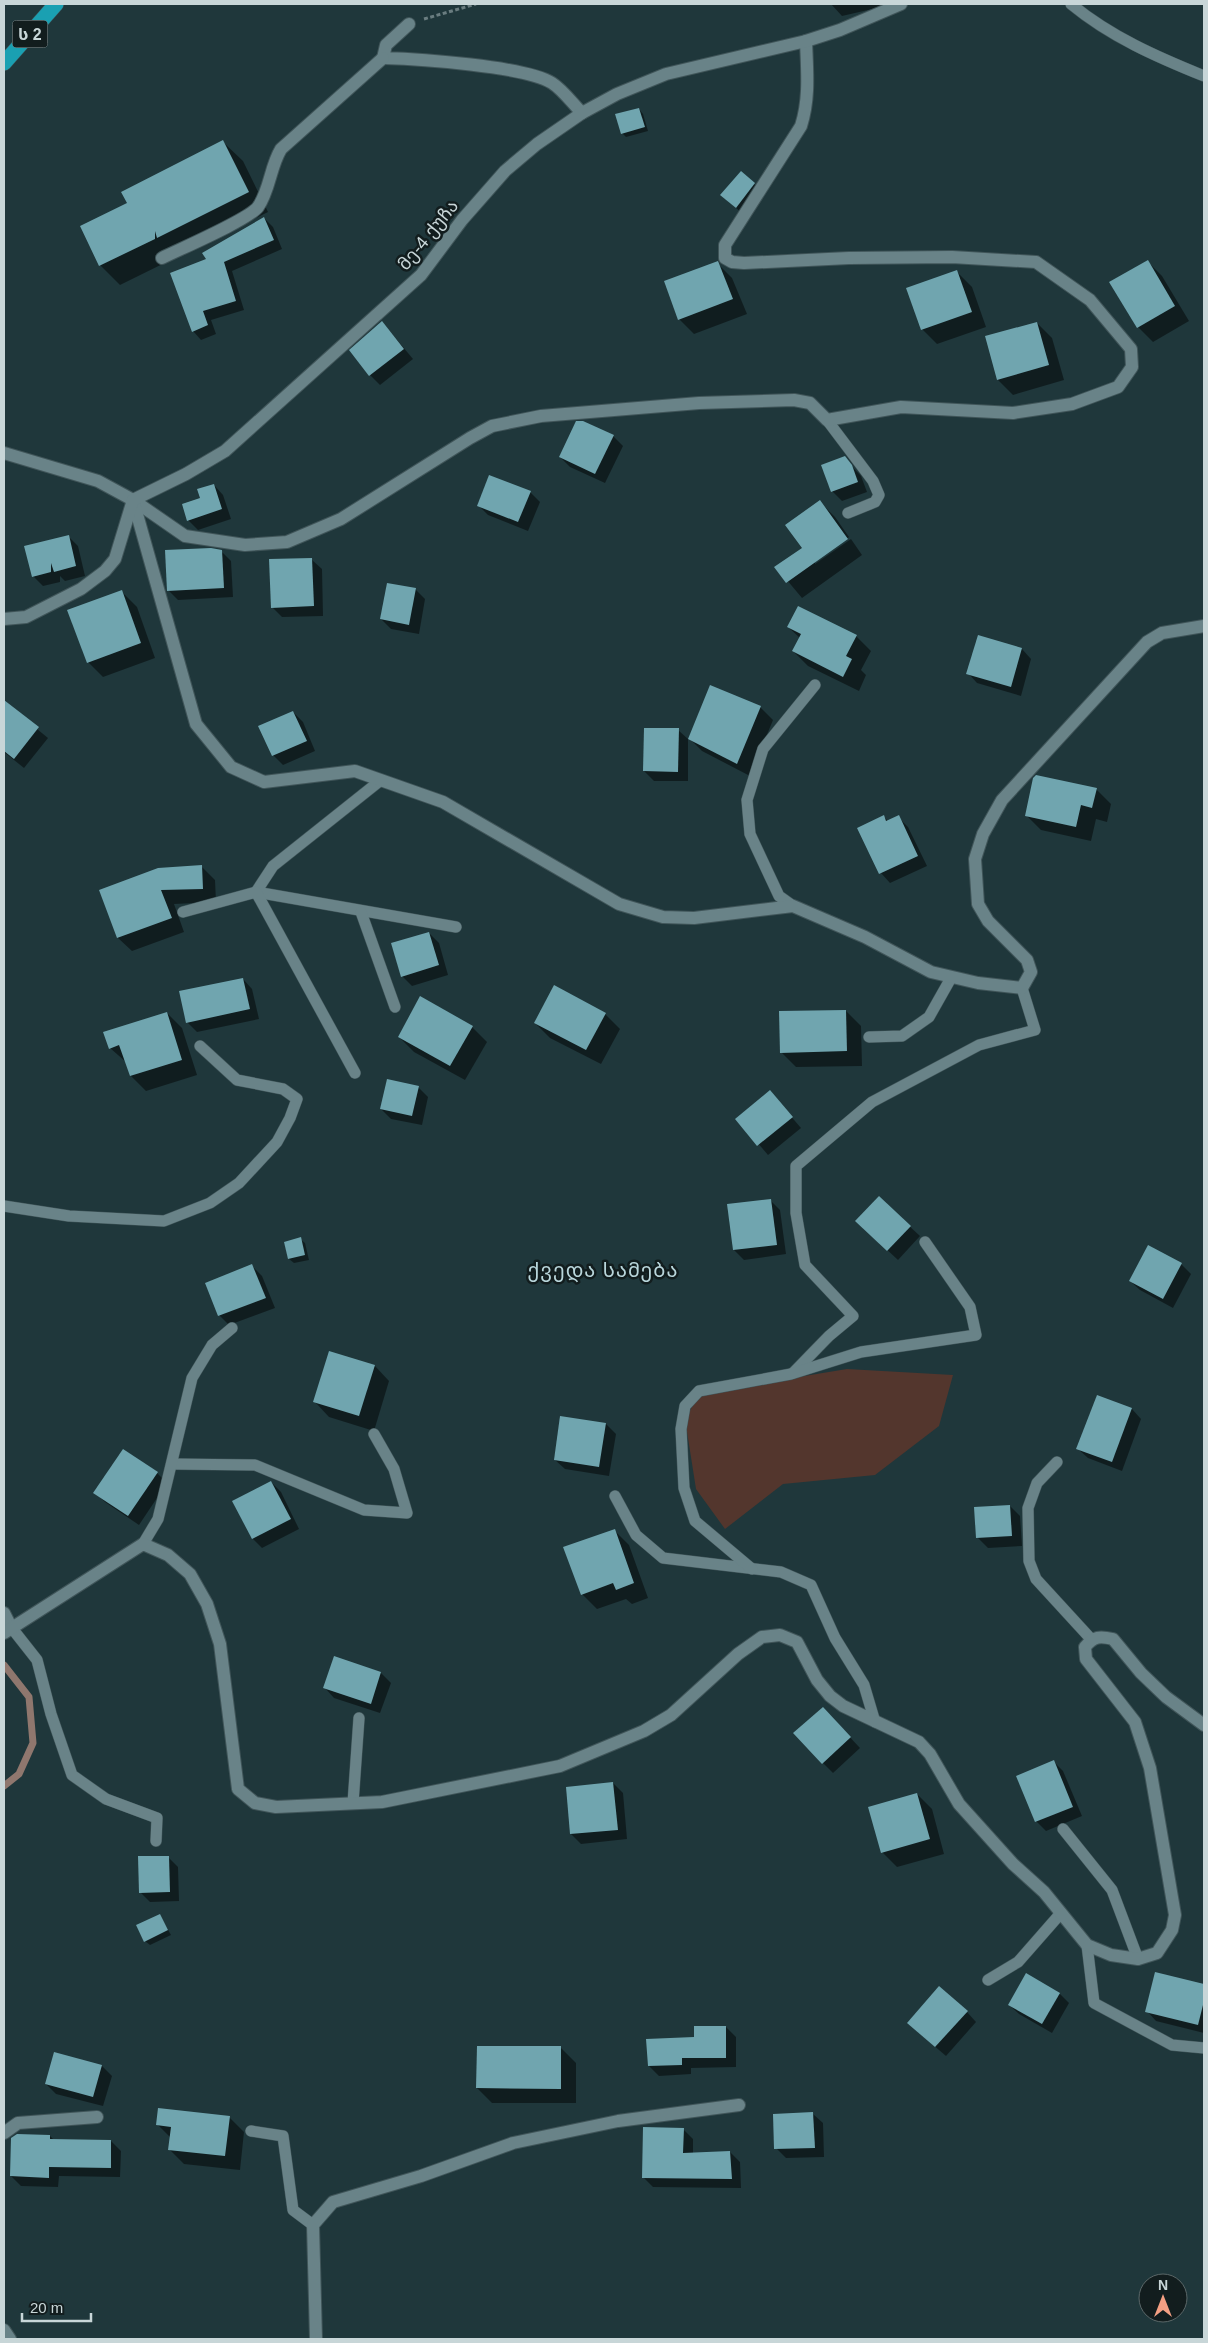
<svg xmlns="http://www.w3.org/2000/svg" width="1208" height="2343" font-family="Arial,'Noto Sans Georgian',sans-serif">
<rect width="100%" height="100%" fill="#1f373b"/>
<path fill="#53362d" d="M847,1369l106,6 -14,51 -64,49 -92,9 -58,45 -29,-40 -11,-70 15,-26z"/>
<g fill="#0007">
<path d="M831,4h49l1,3 -39,9z"/>
<path d="M639,109l4,5 5,17 -22,6 -4,-4z"/>
<path d="M223,142l20,19 25,51 -148,73 -20,-20 -19,-38 48,-23z"/>
<path d="M754,184l10,10 -18,23 -24,-22z"/>
<path d="M264,218l9,9 9,22 -50,22 12,39 -33,10 5,14 -15,6 -8,-9 14,-71z"/>
<path d="M1147,261l15,15 27,45 -36,21 -15,-15z"/>
<path d="M717,263l15,15 15,36 -53,20 -15,-15z"/>
<path d="M957,272l15,15 14,40 -49,17 -15,-15z"/>
<path d="M382,322l31,37 -33,26 -10,-10z"/>
<path d="M1037,323l15,15 12,42 -51,15 -15,-15z"/>
<path d="M613,436l10,10 -18,37 -35,-16 -10,-10z"/>
<path d="M844,458l17,18 6,16 -25,9 -10,-10z"/>
<path d="M214,485l9,10 8,24 -33,11 -10,-10 13,-21z"/>
<path d="M530,492l10,10 -12,29 -40,-16 -10,-10z"/>
<path d="M820,502l15,15 14,20 -34,24v3l36,-25 11,16 -60,43 -26,-31 27,-19z"/>
<path d="M68,536l10,10 7,30 -20,5 -5,-5v6l-17,4 -10,-10z"/>
<path d="M221,551l10,10 2,36 -55,3 -10,-10z"/>
<path d="M312,560l10,9 1,47 -41,1 -10,-10z"/>
<path d="M415,589l10,10 -6,35 -28,-5 -10,-10z"/>
<path d="M122,592l15,15 18,51 -52,19 -15,-15z"/>
<path d="M788,627l68,9 15,15 -10,19 5,5 -7,16 -51,-25 -15,-15 7,-13z"/>
<path d="M1022,649l9,10 -10,37 -44,-13 -9,-10z"/>
<path d="M4,702l44,36 -24,30 -20,-16z"/>
<path d="M760,707l13,13 -23,56 -48,-25 -13,-13z"/>
<path d="M293,712l10,10 12,29 -32,14 -10,-10z"/>
<path d="M678,730l10,9v42h-34l-10,-10z"/>
<path d="M1096,789l15,15 -4,18 -11,-3 -5,22 -50,-11 -15,-15z"/>
<path d="M884,817l4,4 10,-4 10,10 19,39 -37,17 -9,-10z"/>
<path d="M201,866l14,14 1,22 -42,2 10,28 -52,19 -14,-13 -18,-47z"/>
<path d="M429,933l10,10 9,32 -36,11 -10,-10z"/>
<path d="M243,979l9,10 7,30 -62,13 -10,-10z"/>
<path d="M846,1011l15,15 1,40 -66,1 -15,-15z"/>
<path d="M167,1013l15,15 15,47 -51,16 -15,-15 -5,-14 -16,-14z"/>
<path d="M605,1014l15,15 -19,35 -51,-26 -15,-15z"/>
<path d="M472,1027l15,15 -22,38 -51,-28 -15,-15z"/>
<path d="M418,1087l10,10 -6,28 -31,-6 -10,-10z"/>
<path d="M770,1092l31,36 -33,27 -31,-36z"/>
<path d="M879,1198l41,38 -22,24 -31,-29z"/>
<path d="M770,1200l10,10 6,44 -42,6 -10,-10z"/>
<path d="M300,1239l5,4 4,17 -15,3 -5,-4 -4,-17z"/>
<path d="M1181,1264l10,10 -18,34 -33,-18 -10,-9z"/>
<path d="M252,1266l10,10 13,32 -46,17 -9,-9 -13,-33z"/>
<path d="M375,1366l14,15 -15,50 -45,-14 -14,-15z"/>
<path d="M1097,1396l35,13 9,10 -19,52 -34,-13 -10,-9z"/>
<path d="M606,1424l10,10 -7,42 -44,-7 -10,-9z"/>
<path d="M157,1473l10,10 -28,42 -34,-23 -10,-9z"/>
<path d="M271,1482l10,10 18,37 -37,19 -9,-9z"/>
<path d="M1010,1506l10,10 2,30 -34,2 -10,-10 -2,-30z"/>
<path d="M614,1530l15,15 19,53 -16,6 -6,-5 -29,10 -15,-15z"/>
<path d="M335,1658l46,15 10,10 -11,30 -46,-15 -9,-10z"/>
<path d="M832,1718l28,30 -27,25 -10,-10z"/>
<path d="M1053,1761l10,10 19,45 -36,15 -10,-10z"/>
<path d="M613,1783l10,10 4,46 -46,5 -10,-10z"/>
<path d="M917,1794l15,15 12,45 -47,13 -15,-15z"/>
<path d="M168,1857l10,10 1,34 -29,1 -10,-10z"/>
<path d="M160,1916l11,19 -21,10 -5,-4z"/>
<path d="M1156,1974l48,11v48l-48,-12 -9,-10z"/>
<path d="M1060,1994l9,9 -17,30 -33,-19 -10,-9z"/>
<path d="M967,2012l9,10 -30,34 -28,-24z"/>
<path d="M726,2027l10,10v30l-45,1v6l-32,2 -10,-10 46,-27z"/>
<path d="M561,2048l15,15v40h-84l-15,-15z"/>
<path d="M102,2066l10,10 -9,30 -47,-12 -10,-10z"/>
<path d="M813,2114l10,9 1,34 -38,1 -10,-10z"/>
<path d="M229,2117l15,15 -4,38 -56,-6 -15,-15 2,-11 -14,-14z"/>
<path d="M683,2129l10,10v15l37,-2 10,10 1,26 -88,-1 -10,-10z"/>
<path d="M50,2136l4,4 57,1 10,10 -1,26 -61,-1 -1,11 -37,-1 -10,-10z"/>
</g>
<g fill="none" stroke-linecap="round" stroke-linejoin="round">
<path stroke="#8f776e" stroke-width="7" d="M4,1665l25,32 4,46 -14,31 -15,12"/>
</g>
<g fill="#70a5af">
<path d="M639,108l6,19 -24,7 -6,-20z"/>
<path d="M223,140l26,52 -92,46 -2,-7v8l-56,27 -19,-40 47,-23 -6,-11z"/>
<path d="M741,171l14,12 -19,25 -16,-13z"/>
<path d="M264,217l10,23 -50,22 12,39 -33,10 5,14 -16,7 -22,-59 36,-14 -4,-6z"/>
<path d="M1148,260l27,46 -38,22 -28,-46z"/>
<path d="M718,261l15,38 -55,21 -14,-39z"/>
<path d="M957,270l15,42 -51,18 -15,-42z"/>
<path d="M382,321l22,28 -35,27 -20,-26z"/>
<path d="M1037,322l12,43 -52,15 -12,-44z"/>
<path d="M576,421h7l31,14 -19,39 -36,-17z"/>
<path d="M845,456l7,9 6,17 -27,10 -10,-27z"/>
<path d="M489,475l42,16 -13,31 -41,-16z"/>
<path d="M214,484l8,25 -35,12 -5,-17 18,-6 -3,-9z"/>
<path d="M820,500l28,39 -62,44 -12,-16 28,-19 -17,-23z"/>
<path d="M69,535l7,31 -22,6 -3,-9v9l-19,5 -8,-31z"/>
<path d="M211,548l11,2 2,38 -57,3 -2,-41z"/>
<path d="M312,558l2,48 -43,2 -2,-49z"/>
<path d="M387,583l29,5 -7,37 -29,-6z"/>
<path d="M122,590l19,53 -54,20 -20,-53z"/>
<path d="M798,606l59,29 -11,21 6,3 -9,18 -51,-26 9,-17 -14,-7z"/>
<path d="M978,635l44,13 -11,39 -45,-13z"/>
<path d="M710,685l51,21 -24,58 -49,-25z"/>
<path d="M4,700l35,27 -25,32 -10,-8z"/>
<path d="M293,711l14,30 -35,15 -14,-30z"/>
<path d="M644,728h35l-1,44 -35,-1z"/>
<path d="M1036,775l61,13 -5,20 -11,-3 -5,22 -51,-11 8,-38z"/>
<path d="M884,815l2,6 13,-6 19,41 -39,18 -22,-46z"/>
<path d="M202,865l1,24 -42,1 11,28 -55,20 -18,-48 59,-22z"/>
<path d="M429,932l10,33 -38,12 -10,-34z"/>
<path d="M243,978l7,31 -64,14 -7,-32z"/>
<path d="M554,985l52,28 -20,37 -52,-27z"/>
<path d="M420,996l53,30 -23,40 -52,-29z"/>
<path d="M846,1010l1,41 -67,2 -1,-42z"/>
<path d="M167,1012l15,48 -52,16 -11,-31 -10,4 -6,-17z"/>
<path d="M387,1079l32,7 -7,30 -32,-7z"/>
<path d="M770,1090l23,27 -36,29 -22,-27z"/>
<path d="M879,1196l32,30 -24,25 -32,-30z"/>
<path d="M771,1199l6,46 -44,5 -6,-46z"/>
<path d="M301,1237l4,18 -17,4 -4,-17z"/>
<path d="M1148,1245l34,18 -19,36 -34,-18z"/>
<path d="M252,1264l14,34 -48,18 -13,-33z"/>
<path d="M329,1351l46,14 -16,51 -46,-14z"/>
<path d="M1097,1395l35,13 -20,54 -36,-13z"/>
<path d="M560,1416l46,7 -7,44 -45,-7z"/>
<path d="M123,1449l35,23 -30,44 -35,-23z"/>
<path d="M271,1481l20,38 -39,20 -20,-38z"/>
<path d="M1010,1505l2,31 -36,2 -2,-31z"/>
<path d="M615,1529l19,54 -18,7 -3,-7 -32,12 -18,-48z"/>
<path d="M334,1656l47,16 -10,32 -48,-16z"/>
<path d="M823,1707l28,30 -29,27 -29,-31z"/>
<path d="M1054,1760l19,47 -38,15 -19,-46z"/>
<path d="M613,1782l5,48 -48,4 -4,-47z"/>
<path d="M917,1793l13,46 -49,14 -13,-46z"/>
<path d="M138,1856h31l1,36 -31,1z"/>
<path d="M160,1914l8,16 -24,12 -8,-17z"/>
<path d="M1155,1972l49,12v17l-6,24 -53,-13z"/>
<path d="M1026,1973l34,20 -18,31 -34,-19z"/>
<path d="M939,1986l29,25 -33,36 -28,-24z"/>
<path d="M694,2026h32v32h-44v7l-34,1 -2,-27 48,-2z"/>
<path d="M477,2046h84v43l-85,-1z"/>
<path d="M54,2052l48,13 -9,32 -48,-13z"/>
<path d="M158,2108l72,8 -5,40 -57,-6 3,-23 -15,-2z"/>
<path d="M813,2112l2,36 -41,1 -1,-35z"/>
<path d="M643,2127l41,1 -1,25 47,-2 2,28 -90,-1z"/>
<path d="M17,2134l33,1v4l61,1v28l-62,-1v11l-39,-2 1,-38z"/>
</g>
<g fill="none" stroke-linecap="round" stroke-linejoin="round">
<defs>
<g id="lane">
<path d="M1071,4c40,33 86,53 133,72"/>
<path d="M827,420l46,61 6,14 -4,7 -27,11"/>
<path d="M381,780l-108,86 -17,26 200,35"/>
<path d="M793,906l-14,-10 -29,-62 -3,-34 16,-51 52,-64"/>
<path d="M183,912l73,-20 99,181"/>
<path d="M361,912l34,95"/>
<path d="M869,1037l33,-1 27,-19 22,-39"/>
<path d="M4,1206l65,10 95,5 46,-18 29,-20 38,-41 13,-24 7,-19 -14,-10 -46,-9 -37,-34"/>
<path d="M793,1373l36,-37 24,-20 -48,-51 -9,-52v-47l76,-64 107,-57 56,-15 -13,-42"/>
<path d="M1057,1462l-20,21 -9,25 1,53 7,18 55,60"/>
<path d="M172,1464l83,1 109,45 43,3 -13,-44 -20,-35"/>
<path d="M615,1496l21,39 27,23 118,14 30,13 24,53 29,47 11,37"/>
<path d="M143,1544l15,-25 34,-141 20,-33 20,-17"/>
<path d="M752,1569l-57,-48 -11,-33 -3,-59 4,-23 14,-15 92,-17 70,-22 115,-17 -6,-28 -45,-65"/>
<path d="M11,1627l26,33 14,54 21,61 34,24 51,19 -1,23"/>
<path d="M353,1803l6,-85"/>
<path d="M1063,1829l49,61 26,69"/>
<path d="M1087,1945l7,58 78,42 32,3"/>
<path d="M988,1980l30,-18 43,-49"/>
<path d="M251,2131l32,5 10,74 20,15"/>
</g>
<g id="street">
<path d="M409,24l-23,21 -3,13c35,1 142,8 169,25 11,7 21,21 30,30"/>
<path d="M162,258c18,-9 86,-38 96,-51 12,-17 12,-40 23,-58l102,-91"/>
<path d="M4,453l94,28 35,19 52,36 60,9 42,-3 54,-23 129,-81 22,-12 49,-10 158,-13 95,-3 16,3 17,17 74,-13 112,6 59,-9 46,-17 14,-20 -1,-18 -41,-49 -54,-38 -84,-5 -103,1 -105,5 -12,-1 -7,-4v-13l76,-119c9,-28 6,-56 5,-85"/>
<path d="M133,500l63,224 35,43 33,15 91,-11 88,31 176,102 44,13 31,1 99,-12 72,31 66,35 47,11 44,5 9,-16 -4,-12 -39,-39 -10,-17 -3,-45 8,-25 19,-34 145,-158 15,-9 42,-7"/>
<path d="M4,619l22,-2 55,-28 24,-18 10,-12 18,-59 53,-26 39,-23 196,-176 41,-55 43,-49 32,-27 45,-31 35,-19 49,-20 140,-33 34,-11 61,-26"/>
<path d="M4,1613l7,14"/>
<path d="M4,1633l139,-89 25,11 22,19 17,30 13,40 18,145 17,14 21,4 106,-5 178,-36 84,-35 27,-16 67,-61 24,-17 18,-2 17,7 20,38 13,16 13,10 76,36 11,12 29,50 54,60 31,28 43,53 24,10 27,4 19,-6 15,-23 3,-15 -25,-147 -15,-46 -49,-63 -1,-12c9,-11 15,-11 28,-8l28,34 25,24 38,28"/>
<path d="M4,2133l14,-10 79,-6"/>
<path d="M4,2330l6,9"/>
<path d="M316,2339l-3,-114 20,-23 88,-26 92,-33 105,-22 121,-16"/>
</g>
<path id="highway" d="M4,63l52,-59"/>
</defs>
<use href="#lane" stroke="#405559" stroke-width="12"/>
<use href="#street" stroke="#405559" stroke-width="14"/>
<use href="#highway" stroke="#405559" stroke-width="16"/>
<path stroke="#6a7d80" stroke-width="3" stroke-dasharray="4 2.5" stroke-linecap="butt" d="M424,19l52,-15"/>
<use href="#lane" stroke="#698388" stroke-width="11"/>
<use href="#street" stroke="#698388" stroke-width="12"/>
<use href="#highway" stroke="#1aa0b2" stroke-width="15"/>
</g>
<g text-anchor="middle" stroke-width="5" stroke-linejoin="round" paint-order="stroke">
<rect fill="#121d1e" stroke="#919ea0" stroke-width="1" x="12.5" y="20.5" width="35" height="27" rx="4"/>
<g font-size="16" font-weight="bold" fill="#c8d6d8">
<text x="30" y="40">ს 2</text>
</g>
<g font-size="18" fill="#c8d6d8" stroke="#121d1e">
<text transform="translate(428 235) rotate(-51)" y="6">მე-4 ქუჩა</text>
</g>
<g font-size="20" letter-spacing="1" fill="#b9d6db" stroke="#121d1e">
<text x="603" y="1277">ქვედა სამება</text>
</g>
</g>
<rect width="1208" height="2343" fill="none" stroke="#c8d6d8" stroke-width="10"/>
<g transform="translate(1163 2298)"><circle r="24" fill="#121d1e" stroke="#5b6768"/>
<path d="M0-4L9 19L0 12L-9 19Z" fill="#f39f83"/>
<text y="-8" font-size="14" font-weight="bold" text-anchor="middle" fill="#c8d6d8">N</text>
</g>
<path d="M22 2313v8h69v-8" fill="none" stroke="#c8d6d8" stroke-width="2.5"/>
<text x="30" y="2313" font-size="15" fill="#c8d6d8" stroke="#121d1e" stroke-width="4" paint-order="stroke">20 m</text>
</svg>
